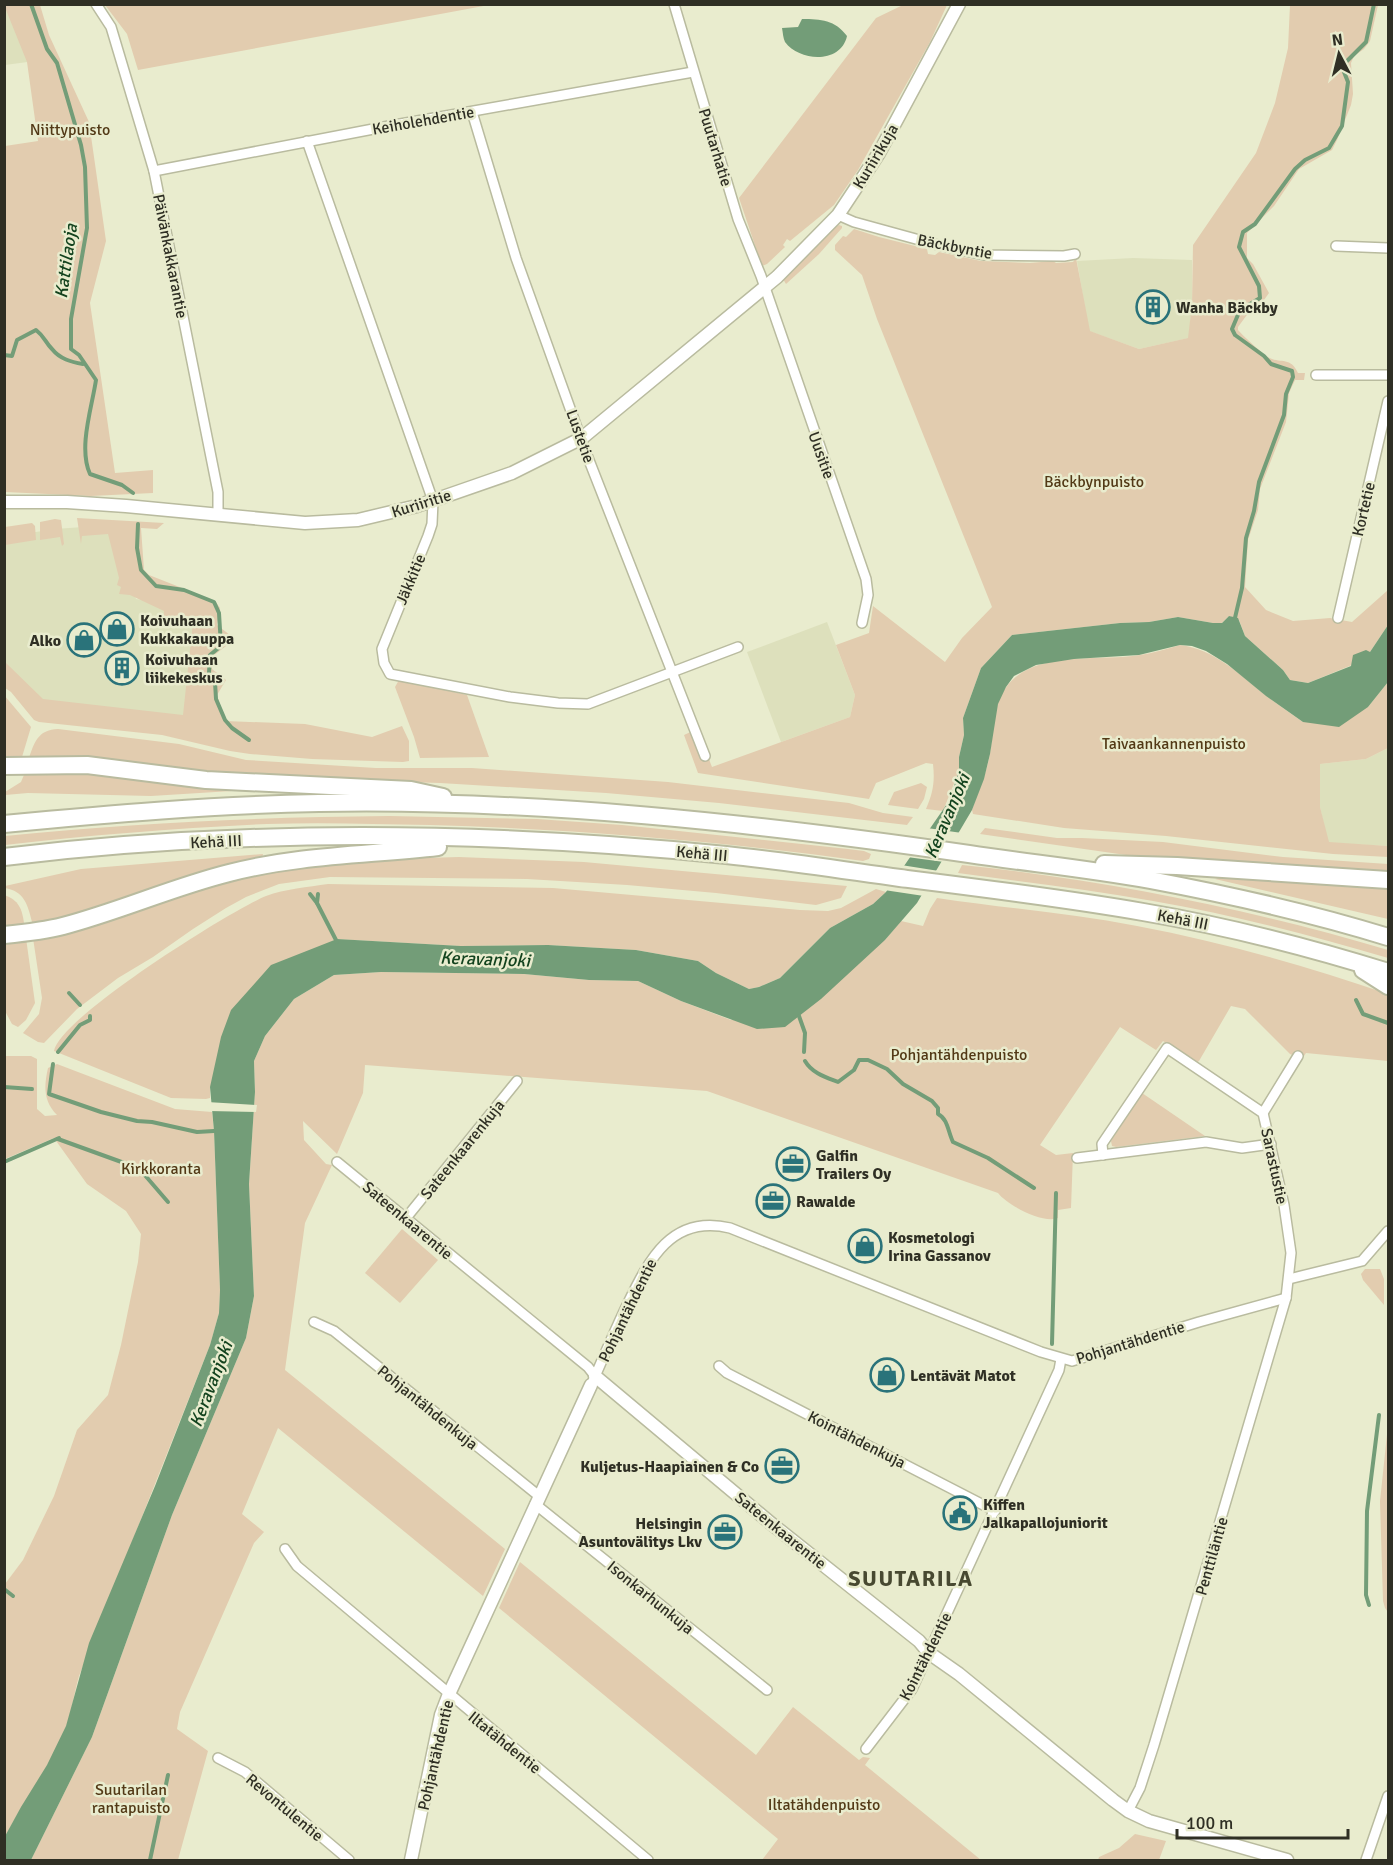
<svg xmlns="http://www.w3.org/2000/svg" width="1393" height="1865" font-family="Signika,sans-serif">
<rect width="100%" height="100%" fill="#e9ecce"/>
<g fill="#dde0bc">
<path d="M4,5l31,56 -30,4z"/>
<path d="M1133,258l59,2v44l-3,34 -50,11 -50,-18 -12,-70z"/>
<path d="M111,525l25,74 65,9 -15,116 -145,-16 -36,-35 -1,-136 51,-8z"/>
<path d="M827,622l28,73 -5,22 -69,25 -34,-90z"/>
<path d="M1388,748v98l-60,-3 -8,-36v-43l46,-5z"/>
</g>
<g fill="#e2ccaf">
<path d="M905,4l42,1 -17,37 -72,128 -24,35 -44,36 -3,-2 -4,6 2,2 -18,17 -5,2 -23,-68 137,-180z"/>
<path d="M4,5h36l9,30 40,87 17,119 -16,62 25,170 38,-3v23l-62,3 -86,-4v-346l33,-5 -11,-79z"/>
<path d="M105,5h384l-351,65 -11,-36z"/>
<path d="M1290,5h88l-8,36 -6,8 -10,7 -3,7 2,31 -2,11 -14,35 -5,10 -33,19 -25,37 -27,27v25l6,6 16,29 -5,7 -9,4 -17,23v3c4,5 22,21 28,26 13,9 24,-1 32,17h7l-1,7h-9l-6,13 -3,29 -26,67 -2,21 -10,30 -3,47 21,23 27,11 37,-3 22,4 36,-32v35l-18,27 -18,13 -44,18 -18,-3 -7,-10 -38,-34 -6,-16 -10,-4 -7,7h-9l-35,-6 -29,5 -29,1 -108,12 -31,33 -18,50 1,17 -5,22v14l-16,40 -17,-2c7,-16 9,-27 7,-45l-7,-1 -50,20 -7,16 -171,-26 -14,-38 13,-6 15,38 138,-50 5,-22 -19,-50 33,-12 4,-27 72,56 17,-24 30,-31 -115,-288 -15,-44 -27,-25v-5l8,-9 3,1 8,-8 25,8 48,12 1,5 7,1 4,-3 42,9 49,2 23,-2 3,2 17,-1 3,-4 14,73 49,18 49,-11 4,-34 1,-59 63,-92 19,-50 13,-55z"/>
<path d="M839,225l3,1v2l-23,26 -33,30 -3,-5 49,-50z"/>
<path d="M77,518l87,5 -7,6 -16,-1 3,42 5,5 66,26 5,7 -3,17 13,10 -4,11 -13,10 -1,13 14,11 -9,15 8,26 80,3 67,13 30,-11 7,15v20l-6,1 -91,-3 -62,-5 -20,-3 -68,-16 -123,-13 -5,-2 -23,-28 -6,-4v-26l38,37 140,16 10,-93 -30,-3 1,-8 -34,-16 -11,-1 2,-7 -4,-2 2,-7 -11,-44 -26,2 -1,8z"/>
<path d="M55,519l6,1 3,24 -2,2 -2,-9 -20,3v-18z"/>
<path d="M32,523l3,3 1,14 -31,5v-18z"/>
<path d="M1180,645c34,4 59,29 84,49 13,10 26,19 39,28l65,-15 20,-25v66l-22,11 -46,5v43l9,35 59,4v11l-55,-3 -167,-18 -102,-8 -91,-14 -1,-4c6,-19 15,-37 18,-57 3,-16 2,-34 8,-50 20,-57 94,-40 142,-48 13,-2 27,-6 40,-10z"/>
<path d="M399,680l68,15 22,62 -69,1 -6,-21 -19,-50z"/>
<path d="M4,695l27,32 -9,30h-17z"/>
<path d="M58,729l121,15 67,16 130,8h96l196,14 181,21 34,10 30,4 -6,8 -188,-22 -113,-10 -166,-10 -164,-5 -60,-4 -130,-16h-57c6,-18 10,-28 29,-29z"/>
<path d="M26,770h47l192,19 -114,7 -123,-3 -23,2v-3l16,-10z"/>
<path d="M921,783l6,4 -3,12 -6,10 -30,-4 6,-13z"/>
<path d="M389,816l148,3 85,6 226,24 16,2 7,3 -2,5 -6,2c-144,-20 -288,-32 -433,-36 -55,-1 -109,-3 -163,-1 -88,4 -175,11 -262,21v-9c128,-13 255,-19 384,-20z"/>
<path d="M985,828l72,10h25l81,4 120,15 105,7v9l-234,-14 -174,-25z"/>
<path d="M263,854l-1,4 -204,61 -26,3c-4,-17 -8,-31 -27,-34v-2l76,-17z"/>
<path d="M459,857l125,5 263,24 -6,12 -25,7 -100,-12 -89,-8 -100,-6 -197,-2 -51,7 -33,13 -20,11 -33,21 -40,28 -35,21 -41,31 -33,34 -6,-1 -15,-9 16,-19 3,-16 -9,-60 144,-45 92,-24 121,-10z"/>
<path d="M962,865c144,15 287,44 426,85v8c-77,-23 -155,-43 -235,-57 -65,-12 -130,-19 -195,-28z"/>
<path d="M1221,877l167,9v33l-173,-40z"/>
<path d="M328,884l225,4 247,22 28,1 13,-3 35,-19 10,3 -13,12 -43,24 -50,50 -21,9 -10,2 -33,-16 -18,-12 -62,-11 -88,-5 -87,1 -125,-7 -126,148v11l-4,1 -35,-1 -117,-47c5,-33 177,-141 212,-155 19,-7 42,-9 62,-12z"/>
<path d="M4,895c15,5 18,14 20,28l-19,5z"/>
<path d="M937,898c66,10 133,15 200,28 85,16 169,40 251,68v67l-82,-8 -4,6 -12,-5 -45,-45 -14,-3 -32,55 -3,2 -33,-22 -7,9 -36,-23 -80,118 16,10 17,-2 -2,55 -13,2v8c-15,6 -51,-13 -60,-25l-291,-102 -342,-26 -2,28 -26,61 -34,-33 1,19 22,24 6,1 -27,58 -20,147 220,179 -22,47 -205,-168 -36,86 22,18 -10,11 -74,169 -3,17 31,22 -30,109h-147l61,-123 80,-222 74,-177 8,-42 -5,-112 6,-92 -1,-31 11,-25 29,-37 40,-24 47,-3 143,2 65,6 49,1 43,20 50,19 154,-80 16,-19 22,5 7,-17z"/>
<path d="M26,938l9,65 -9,17 -8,7 -6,-3 -7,-13 -1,-69z"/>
<path d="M4,1056h27l6,3v50l8,7 12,-1c-14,-14 -13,-29 -9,-47l9,-4 118,45 37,3 2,19 6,159 -1,23 -9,32 -131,331c-5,17 -7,35 -13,51 -15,40 -43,73 -61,111v-254l18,-24 31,-64 23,-66 31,-35 13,-50 17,-83 3,-28 -15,-23 -39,-27 -33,-46 -49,21z"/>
<path d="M1142,1093l63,43 -89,11 -4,-1 -1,-5z"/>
<path d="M402,1229l36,31 -38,43 -35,-30z"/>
<path d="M1365,1269h15l4,10v26l-21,-25 -2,-6z"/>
<path d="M1388,1425v187l-3,-4 -2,-7 -3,-100z"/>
<path d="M520,1562l236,193 37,-48 66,53 4,-3 7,1 -5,7 116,95h-219l16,-21 -279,-231z"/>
<path d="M1135,1834l31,7 -7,19h-61l1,-3 20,-9z"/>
</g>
<g fill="#739d78">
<path d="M802,19c19,0 33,1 45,17 -6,28 -47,26 -62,6 -2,-4 -2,-9 -3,-14l16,-1z"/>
<path d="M1229,616l9,2 7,18 38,34 7,10 18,3 43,-17 2,-11 13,-5 4,2 18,-27v57l-20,25 -29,20 -36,-5 -37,-26 -39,-32 -21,-13 -14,-5 -12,-1 -41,10 -65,4 -38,6 -22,11 -8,11 -8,17 -8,50 -6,25 -12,31 -55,93 -32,37 -64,59 -36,28 -28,2 -76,-28 -43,-20 -49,-1 -65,-6 -143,-2 -47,3 -40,24 -29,37 -11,25 1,31 -6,92 5,112 -8,42 -74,177 -80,222 -61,123h-26l-1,-22 17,-31 26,-42 19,-39 23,-83 66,-157 55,-141 9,-32 1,-23 -6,-159 -4,-44 11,-50 10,-27 40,-45 66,-26 124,7 87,-1 88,5 62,11 18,12 33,16 10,-2 21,-9 50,-50 43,-24 13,-12 63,-91 10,-30v-14l5,-22 -1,-17 18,-50 31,-33 108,-12 29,-1 29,-5 35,6h9z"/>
</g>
<g fill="#e9ecce">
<path d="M927,828l35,5 -18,29 -37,-5z"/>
<path d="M901,865l38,6 -15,25 -40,-6z"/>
<path d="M207,1102l50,3 -1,7 -47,-1z"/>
</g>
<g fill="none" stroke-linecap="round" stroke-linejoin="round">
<g stroke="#739d78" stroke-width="4">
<path d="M31,4l16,45 10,14 24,82 4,22 2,61 -16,91v30l8,6 17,25c-4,27 -18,68 -6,94l32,11 11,8"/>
<path d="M4,355l8,1 5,-16 19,-10c9,7 9,12 16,19 8,10 19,13 31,15"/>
<path d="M138,524l-1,24 4,22 15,16 28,4 30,12 5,11 2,33 -11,9 -1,18 6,9 1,17 9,21 7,8 17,12"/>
<path d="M1234,622l8,-34 4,-50 8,-27 5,-29 25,-67 2,-21 7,-17 -1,-6 -21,-7 -7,-8 -29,-21 -3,-6 8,-19 20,-12 -1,-12 -20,-39 4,-15 12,-8 40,-55 10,-9 24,-12 13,-22 6,-44 -4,-10 2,-10 20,-20 8,-38"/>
<path d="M310,894l7,9"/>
<path d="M318,894l-1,9 20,39"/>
<path d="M69,993l11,12"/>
<path d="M1356,1000l7,14 25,9"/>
<path d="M799,1016l6,17 -1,19"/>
<path d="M58,1052l22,-27 10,-5v-4"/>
<path d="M805,1061c7,12 20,16 33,21l16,-12 5,-10h9l19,9 16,15 29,17 6,7v6c10,5 10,18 15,28l35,16 46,30"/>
<path d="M53,1064l-4,30 52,18 36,9 15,1 45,10 17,-1"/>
<path d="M4,1087l28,2"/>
<path d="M58,1139l69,25 16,9 25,29"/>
<path d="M4,1162l55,-24"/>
<path d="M1052,1344l4,-151"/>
<path d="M4,1589l9,7"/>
<path d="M1369,1605l-3,-10 1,-84 12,-96"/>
<path d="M150,1860l18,-85"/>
</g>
<defs>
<g id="street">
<path d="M96,4l15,23 43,144 64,321v23"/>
<path d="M674,4l64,215 23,57 105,303 2,16 -6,28"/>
<path d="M472,112l44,146 69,192 120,306"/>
<path d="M307,141l126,360 -1,23 -4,12 -46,113 2,14 6,11 120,23 48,6 30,1 150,-57"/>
<path d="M154,171l235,-45 304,-54"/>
<path d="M838,215l16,7 80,22 50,11 80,1 11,-2"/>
<path d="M1336,246l52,2"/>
<path d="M1316,375h72"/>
<path d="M1338,618l50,-217"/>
<path d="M1263,1113l35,-57"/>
<path d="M1103,1155l-1,-11 65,-96 96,65 21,92 7,48 -5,45 -132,447 -14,43 -12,23"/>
<path d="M1077,1158l129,-16 36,6 29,-4"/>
<path d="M337,1162l251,205 7,9"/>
<path d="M406,1218l111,-137"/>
<path d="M1289,1279l73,-18 26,-30"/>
<path d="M314,1322l20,9 205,165"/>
<path d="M719,1366l8,7 268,138"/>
<path d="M593,1381c11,-25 22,-51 34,-76 22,-45 44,-91 103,-77l311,124 31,9 127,-39 87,-24"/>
<path d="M535,1504l232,186"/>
<path d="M285,1549l12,17 351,294"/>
<path d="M866,1749l46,-60 147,-319 2,-11"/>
<path d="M218,1758l27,14 104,88"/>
<path d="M1366,1860l22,-64"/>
</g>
<g id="secondary">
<path d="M4,502h63l59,4 179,17 53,-3 59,-14 95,-33 70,-35 195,-161 61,-62 41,-62 80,-149"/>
<path d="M595,1376l178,149 146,116 10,12 30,21 154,126 15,11 21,10 138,39"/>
<path d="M411,1860l30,-145 8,-21 142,-309"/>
</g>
<g id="highway">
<path d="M4,766l83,-1 119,15 205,10 32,7"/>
<path d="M4,824c105,-10 210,-19 315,-21 218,-4 435,20 650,51 60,9 121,15 181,26 80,15 161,33 238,57"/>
<path d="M4,857c239,-29 483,-26 722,-2 58,6 116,15 174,23 81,10 163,20 243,34 83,14 165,35 245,60"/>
<path d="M1104,864l73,2 211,14"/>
<path d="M4,935c20,-2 40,-4 59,-9 57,-15 110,-39 166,-53 69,-18 139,-18 209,-26"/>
<path d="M1363,970l25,16"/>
</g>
</defs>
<use href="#street" stroke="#b9bb9f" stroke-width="12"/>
<use href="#secondary" stroke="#b9bb9f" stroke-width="15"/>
<use href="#highway" stroke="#b9bb9f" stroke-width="20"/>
<use href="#street" stroke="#fff" stroke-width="9"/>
<use href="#secondary" stroke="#fff" stroke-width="12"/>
<use href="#highway" stroke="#fff" stroke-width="16"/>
</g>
<defs>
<symbol id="building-ring" viewBox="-11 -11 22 22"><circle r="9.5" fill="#e9ecce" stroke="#2a737a" stroke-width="1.5"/><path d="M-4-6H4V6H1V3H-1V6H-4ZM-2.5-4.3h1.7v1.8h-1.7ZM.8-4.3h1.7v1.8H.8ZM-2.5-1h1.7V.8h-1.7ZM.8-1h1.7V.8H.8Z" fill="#2a737a"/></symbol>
<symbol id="shop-ring" viewBox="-11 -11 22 22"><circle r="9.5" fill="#e9ecce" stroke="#2a737a" stroke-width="1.5"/><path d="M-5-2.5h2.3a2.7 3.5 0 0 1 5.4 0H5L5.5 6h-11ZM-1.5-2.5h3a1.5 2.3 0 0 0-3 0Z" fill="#2a737a"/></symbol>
<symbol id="office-ring" viewBox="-11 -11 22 22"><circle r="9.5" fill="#e9ecce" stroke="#2a737a" stroke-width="1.5"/><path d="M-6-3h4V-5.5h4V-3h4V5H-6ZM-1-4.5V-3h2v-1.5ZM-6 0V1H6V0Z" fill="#2a737a"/></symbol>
<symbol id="civic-ring" viewBox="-11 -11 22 22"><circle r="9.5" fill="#e9ecce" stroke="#2a737a" stroke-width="1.5"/><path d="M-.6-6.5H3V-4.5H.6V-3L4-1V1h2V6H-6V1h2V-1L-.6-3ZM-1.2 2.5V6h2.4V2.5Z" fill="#2a737a"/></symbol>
</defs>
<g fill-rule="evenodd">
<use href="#building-ring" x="1134" y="288" width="38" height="38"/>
<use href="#shop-ring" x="98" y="610" width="38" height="38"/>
<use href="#shop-ring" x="65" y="621" width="38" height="38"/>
<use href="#building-ring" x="103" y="649" width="38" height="38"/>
<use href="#office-ring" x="774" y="1145" width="38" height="38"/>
<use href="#office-ring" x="754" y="1182" width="38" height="38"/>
<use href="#shop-ring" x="846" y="1227" width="38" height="38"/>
<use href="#shop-ring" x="868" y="1356" width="38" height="38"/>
<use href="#office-ring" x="763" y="1447" width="38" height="38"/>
<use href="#civic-ring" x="941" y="1494" width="38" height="38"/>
<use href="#office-ring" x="706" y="1513" width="38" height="38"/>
</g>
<g text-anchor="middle" stroke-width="5" stroke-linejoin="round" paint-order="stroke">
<g font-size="16" fill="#2f2f24" stroke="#e9ecce">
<text transform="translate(423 120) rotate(-10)" y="6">Keiholehdentie</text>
<text transform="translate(716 147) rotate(73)" y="6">Puutarhatie</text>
<text transform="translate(875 156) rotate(-59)" y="6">Kuriirikuja</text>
<text transform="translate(955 246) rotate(11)" y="6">Bäckbyntie</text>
<text transform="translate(171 256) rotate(79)" y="6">Päivänkakkarantie</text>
<text transform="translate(581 436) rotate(70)" y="6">Lustetie</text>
<text transform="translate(822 455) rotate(70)" y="6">Uusitie</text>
<text transform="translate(421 503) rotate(-17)" y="6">Kuriiritie</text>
<text transform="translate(1363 509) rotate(-77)" y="6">Kortetie</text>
<text transform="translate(410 579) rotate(-67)" y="6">Jäkkitie</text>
<text transform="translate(216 841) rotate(-3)" y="6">Kehä III</text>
<text transform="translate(702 853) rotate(5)" y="6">Kehä III</text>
<text transform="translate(1183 919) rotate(11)" y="6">Kehä III</text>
<text transform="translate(462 1149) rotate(-51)" y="6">Sateenkaarenkuja</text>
<text transform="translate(1275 1166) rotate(78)" y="6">Sarastustie</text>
<text transform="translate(408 1220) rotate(40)" y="6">Sateenkaarentie</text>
<text transform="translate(627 1310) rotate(-64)" y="6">Pohjantähdentie</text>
<text transform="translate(1130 1342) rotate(-17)" y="6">Pohjantähdentie</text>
<text transform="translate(428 1407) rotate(39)" y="6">Pohjantähdenkuja</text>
<text transform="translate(857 1439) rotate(27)" y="6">Kointähdenkuja</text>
<text transform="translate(781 1530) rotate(39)" y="6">Sateenkaarentie</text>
<text transform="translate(1211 1556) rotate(-74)" y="6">Penttiläntie</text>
<text transform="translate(651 1597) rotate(39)" y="6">Isonkarhunkuja</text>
<text transform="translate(925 1656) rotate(-63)" y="6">Kointähdentie</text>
<text transform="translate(505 1742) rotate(39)" y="6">Iltatähdentie</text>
<text transform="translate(435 1755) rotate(-77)" y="6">Pohjantähdentie</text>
<text transform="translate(285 1807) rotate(40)" y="6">Revontulentie</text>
</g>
<g font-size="16" fill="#523916" stroke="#e9ecce">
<text x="70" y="135">Niittypuisto</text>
<text x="1094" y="487">Bäckbynpuisto</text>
<text x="1174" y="749">Taivaankannenpuisto</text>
<text x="959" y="1060">Pohjantähdenpuisto</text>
<text x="161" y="1174">Kirkkoranta</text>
<text x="131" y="1795">Suutarilan<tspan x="131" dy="18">rantapuisto</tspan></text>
<text x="824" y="1810">Iltatähdenpuisto</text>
</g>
<g font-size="16" font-weight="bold" fill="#2f2f24" stroke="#e9ecce" text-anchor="start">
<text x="1176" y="313">Wanha Bäckby</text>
<text x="140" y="626">Koivuhaan<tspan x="140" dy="18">Kukkakauppa</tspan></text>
<text x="61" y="646" text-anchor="end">Alko</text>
<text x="145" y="665">Koivuhaan<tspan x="145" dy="18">liikekeskus</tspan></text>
<text x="816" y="1161">Galfin<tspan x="816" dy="18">Trailers Oy</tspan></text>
<text x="796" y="1207">Rawalde</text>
<text x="888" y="1243">Kosmetologi<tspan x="888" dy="18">Irina Gassanov</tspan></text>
<text x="910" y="1381">Lentävät Matot</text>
<text x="759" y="1472" text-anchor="end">Kuljetus-Haapiainen &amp; Co</text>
<text x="983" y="1510">Kiffen<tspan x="983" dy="18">Jalkapallojuniorit</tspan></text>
<text x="702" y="1529" text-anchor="end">Helsingin<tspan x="702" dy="18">Asuntovälitys Lkv</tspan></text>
</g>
<g font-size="18" font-style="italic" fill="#13431e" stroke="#e9ecce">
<text transform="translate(66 261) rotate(-82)" y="6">Kattilaoja</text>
<text transform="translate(947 816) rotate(-67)" y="6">Keravanjoki</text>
<text transform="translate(485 959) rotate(2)" y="6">Keravanjoki</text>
<text transform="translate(211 1384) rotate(-69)" y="6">Keravanjoki</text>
</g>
<g font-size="22" font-weight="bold" letter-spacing="1.5" fill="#484931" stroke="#e9ecce">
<text x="911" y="1586">SUUTARILA</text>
</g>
</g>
<rect width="1393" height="1865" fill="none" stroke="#2f2f24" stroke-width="12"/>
<g transform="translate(1339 54) rotate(353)" stroke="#e9ecce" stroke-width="4.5" paint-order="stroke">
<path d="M0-4.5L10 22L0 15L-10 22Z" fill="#2f2f24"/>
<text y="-9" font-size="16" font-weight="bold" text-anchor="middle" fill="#2f2f24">N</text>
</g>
<path d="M1177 1829v9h171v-9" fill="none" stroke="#2f2f24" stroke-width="3"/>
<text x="1186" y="1829" font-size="18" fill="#2f2f24" stroke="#e9ecce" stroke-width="4.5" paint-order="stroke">100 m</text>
</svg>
